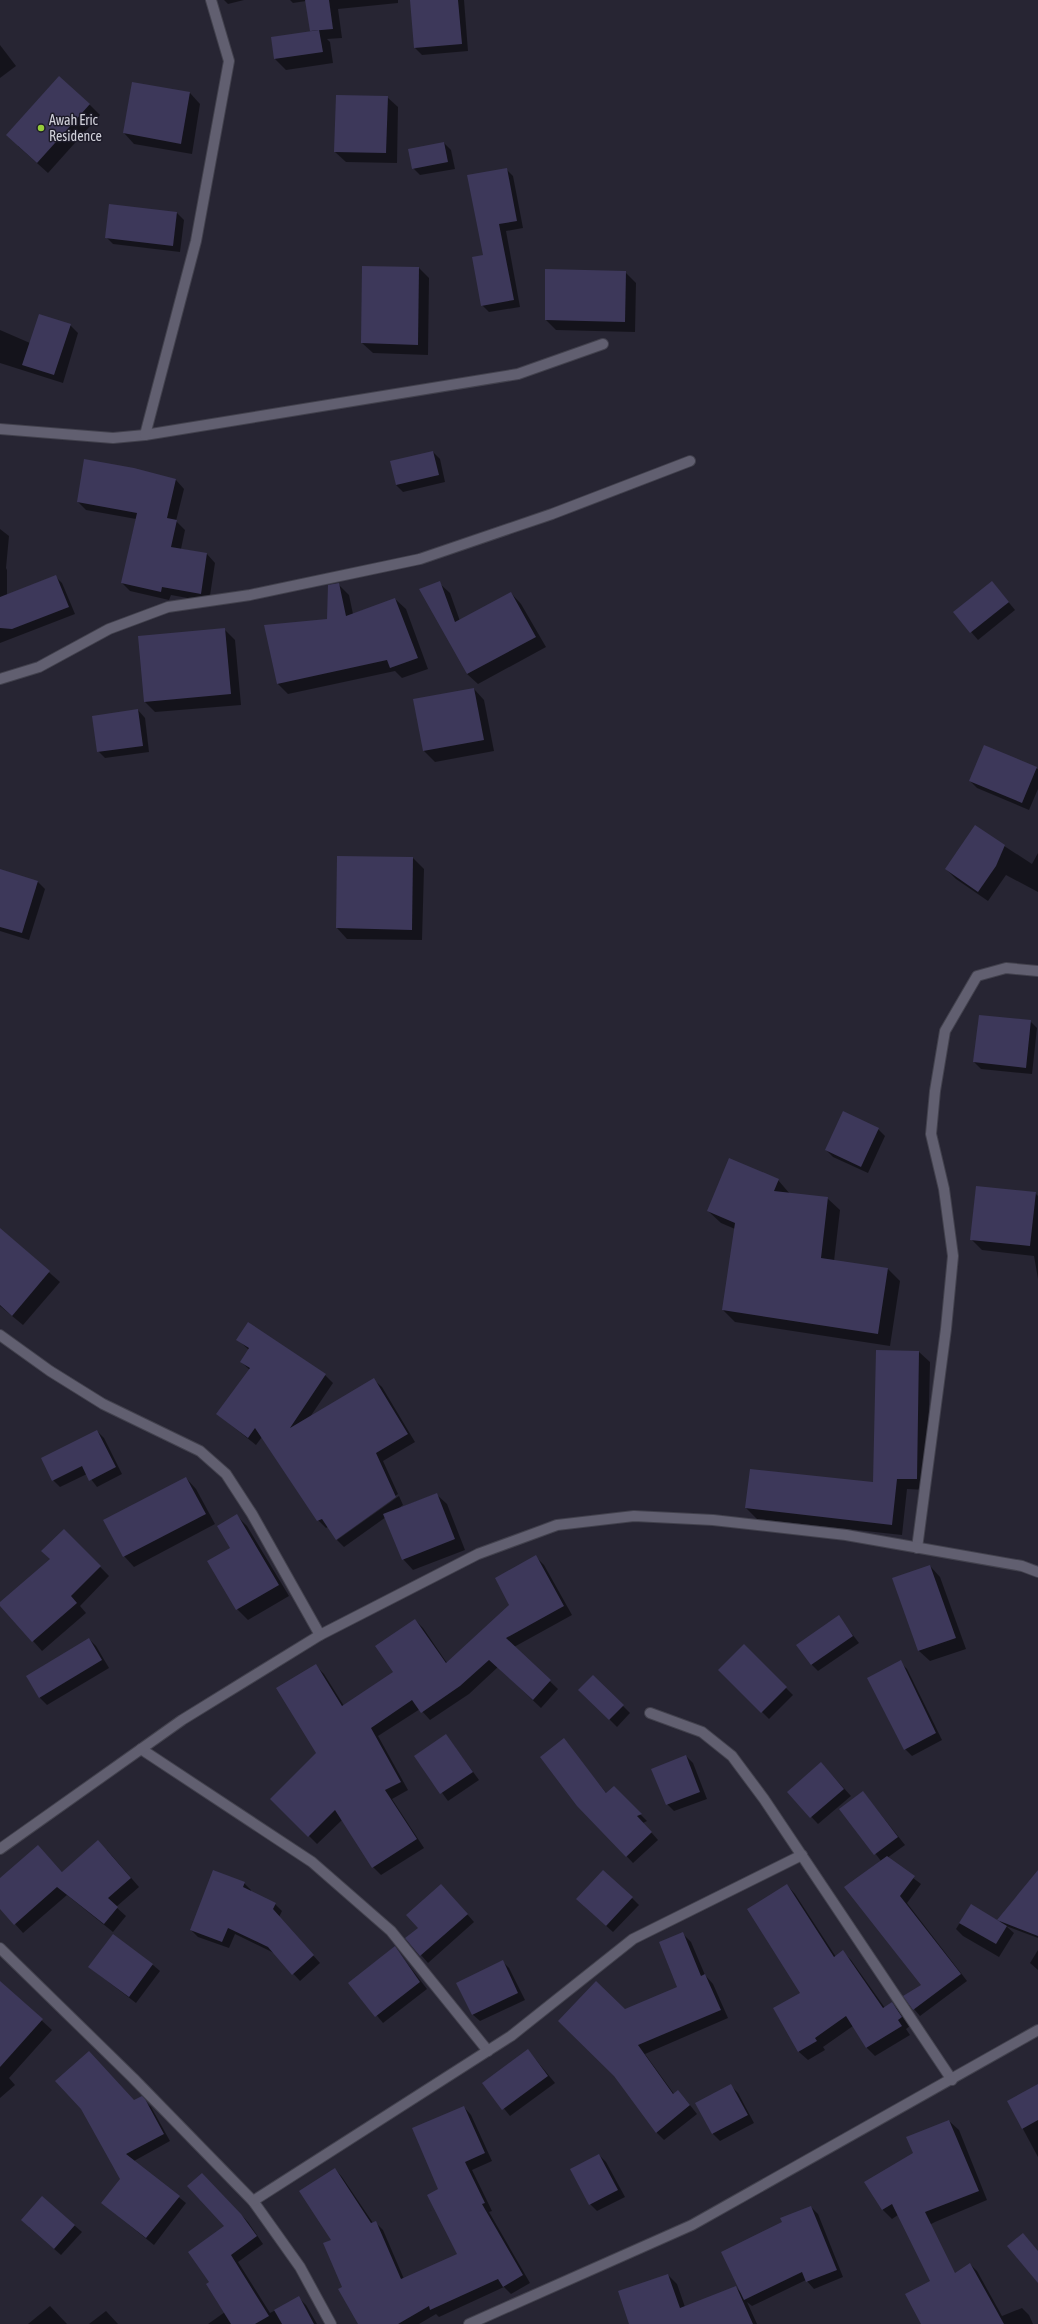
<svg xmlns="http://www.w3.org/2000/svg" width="1038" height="2324" font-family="'Asap Condensed',sans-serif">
<rect width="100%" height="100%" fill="#272533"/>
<g fill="#0007">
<path d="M224,0h20l-16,4z"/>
<path d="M290,0h108v3l-60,6 4,29 -15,1 3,3 3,21 -47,7 -11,-11 -3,-21 40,-6 -6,-31 -13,2z"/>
<path d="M411,0h53l4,51 -46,4 -7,-7z"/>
<path d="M0,45l16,21 -16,12z"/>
<path d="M190,93l10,11 -8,50 -58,-10 -10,-11z"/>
<path d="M387,97l11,10 -1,56 -51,-1 -11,-10z"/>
<path d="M89,104l11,11 -52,58 -30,-27z"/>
<path d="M444,143l7,7 4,19 -35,6 -7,-7z"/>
<path d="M506,169l7,7 10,52 -17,3 14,76 -31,5 -7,-7 2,-49z"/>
<path d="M177,213l7,7 -4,32 -67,-8 -7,-7z"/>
<path d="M419,268l10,10 -1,77 -55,-2 -11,-10z"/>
<path d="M625,272l11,11 -1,49 -79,-2 -10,-10z"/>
<path d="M70,325l8,8 -15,50 -63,-20v-33l30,13z"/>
<path d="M433,452l7,7 5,23 -42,10 -7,-7z"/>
<path d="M134,469l42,11 8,9 -8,32 9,9 -4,19 26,5 8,9 -6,39 -38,-7 -2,5 -39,-9 -8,-8 14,-64 -50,-9 -8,-8z"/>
<path d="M0,529l9,7 -3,32 1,2v25l48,-19 7,7 13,31 -75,29z"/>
<path d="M992,582l23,28 -37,30 -24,-28z"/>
<path d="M439,583l11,10 10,28 51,-28 10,11 25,43 -68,37 -11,-10z"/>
<path d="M338,584l11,11 4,19 42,-15 11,10 22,60 -26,9 -7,-7 -107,23 -11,-11 50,-63z"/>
<path d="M224,629l11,11 6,65 -86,7 -10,-10z"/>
<path d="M474,689l10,11 10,51 -59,11 -11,-11 -10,-51z"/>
<path d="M138,710l7,8 4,34 -44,6 -7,-7z"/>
<path d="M984,747l54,22v20l-9,21 -52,-22 -7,-7z"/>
<path d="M975,827l57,37 6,-11v39l-32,-17 -18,26 -32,-22 -10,-10z"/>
<path d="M338,857l75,1 11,11 -2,71 -75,-1 -10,-11z"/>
<path d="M0,870l38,12 7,7 -16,51 -29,-9z"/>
<path d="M1030,1021l7,7 -5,46 -51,-5 -7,-7z"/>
<path d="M878,1129l7,7 -17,37 -35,-16 -7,-7z"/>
<path d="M778,1180l12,14 37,4 13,12 -6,51 54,8 12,12 -10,65 -155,-24 -12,-12 12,-81 -14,-6 -13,-12z"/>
<path d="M1035,1193l3,3v83l-4,-23 -52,-6 -11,-11z"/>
<path d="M8,1236l52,46 -37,43 -23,-19v-60z"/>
<path d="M248,1323l77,52 8,8 -23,34 64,-37 8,7 33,55 -32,19 15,33 -62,44 -8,-11 -2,1 -8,-8 -56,-83 -6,8 -39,-31 33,-44 -9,-8 8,-12 -11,-10z"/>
<path d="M919,1352l11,10 -3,128 -20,-1 -5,46 -145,-16 -11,-11 128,-24z"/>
<path d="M97,1431l7,7 18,36 -25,13 -10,-13 -27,13 -7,-7z"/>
<path d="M186,1478l10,11 19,35 -81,43 -10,-11z"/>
<path d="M436,1494l11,10 18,46 -52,20 -10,-11 -17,-42 -42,30 -7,-7 62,-44 4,9 -4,3z"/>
<path d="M236,1515l11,11 42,70 -41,24 -11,-11 -28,-47 23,-14z"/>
<path d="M64,1530l45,46 -29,30 6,7 -44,38 -42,-47 51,-45z"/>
<path d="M536,1557l8,8 28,50 -58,32 44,42 -17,19 -43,-41 -29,27 -39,26 -10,-11 -42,27 30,54 -16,9 32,49 -43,27 -8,-8 -31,-47 -25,24 -45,-45 46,-45 -2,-88 8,8 20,32 51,-33 20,-53 8,8 24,35 64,-58z"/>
<path d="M930,1566l10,11 26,72 -36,12 -11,-10 -25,-72z"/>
<path d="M839,1617l20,26 -41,28 -7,-7z"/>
<path d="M89,1639l7,7 13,22 -62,37 -7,-7 -13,-21z"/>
<path d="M744,1646l49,49 -24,24 -49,-49z"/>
<path d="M900,1662l7,7 35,71 -30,16 -7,-7z"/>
<path d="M593,1676l37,37 -13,14 -37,-37z"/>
<path d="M446,1735l33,45 -31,21 -33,-45z"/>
<path d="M564,1740l43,54 7,-6 33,33 -4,2 15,17 -25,23 -55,-58z"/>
<path d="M686,1756l7,7 14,36 -33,12 -7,-7z"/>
<path d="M821,1763l30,33 -33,28 -30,-32z"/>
<path d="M863,1792l42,53 -18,13 34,26 -14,19 60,78 -47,35 -6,-7 8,-24 -41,-124 -40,-52z"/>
<path d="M38,1846l25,27 44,-23 32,37 -23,20 10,9 -13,16 -46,-37 -44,38 -23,-26v-28z"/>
<path d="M1038,1872v66l-32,-12 8,7 -15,24 -36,-21 -7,-7 15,-24 30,18 -2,-3z"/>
<path d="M244,1883l7,7v2l24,12 7,7 -3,6 41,46 -20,18 -26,-28 -39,-19 -6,14 -31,-11 -7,-7z"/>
<path d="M787,1885l8,9 41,63 7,-5 8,8 34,48 7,-4 9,8 9,14 -4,3 4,6 -35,21 -9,-9 -13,-21 -30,21 2,3 -17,10 -9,-8 -25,-43 28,-16z"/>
<path d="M448,1892l26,30 -46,41 -22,-25 13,-10z"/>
<path d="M632,1898l7,7 -26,27 -29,-26z"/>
<path d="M683,1934l8,8 14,33 8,9 15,34 -83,36 29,40 12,6 11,14 -33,26 -8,-8 -31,-121 54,-24z"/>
<path d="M395,1947l32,42 -44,34 -33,-40z"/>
<path d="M1038,1950v20l-8,-7z"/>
<path d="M502,1961l7,7 16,32 -45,21 -8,-7z"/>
<path d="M153,1965l7,6 -24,32 -47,-36z"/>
<path d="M0,1982l52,48 -43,48 6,7 -15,13z"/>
<path d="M528,2050l27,33 -45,33 -27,-33z"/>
<path d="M1038,2085v72l-30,-56z"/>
<path d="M731,2086l7,7 16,30 -34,18 -7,-7 -16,-30z"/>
<path d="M141,2097l10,10 19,34 -36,20 52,42 -32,42 -52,-42 19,-24 14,-78z"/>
<path d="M464,2107l7,8 21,46 -20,9 20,41 -3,1 41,71 -19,11 -7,-7 -65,30 -3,-3 -17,10h-60l-16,-37 -11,-47 3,-71 7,8 31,46 2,-1 8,8 21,49 55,-24 -19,-66z"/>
<path d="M949,2121l10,9 28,70 -52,22 -23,12 -14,-19 -6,4 -10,-10 32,-56z"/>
<path d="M599,2155l7,7 19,35 -28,14 -7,-7z"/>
<path d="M209,2181l39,41 15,22 -25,18 32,51 29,-15 7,7 11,19h-109l17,-12 -15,-30 16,-56z"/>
<path d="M42,2197l40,35 -21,23 -32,-28z"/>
<path d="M811,2207l7,7 25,63 -29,12 -8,-9 -54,26 -5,-4 10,22h-127l38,-49 9,9 8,23 51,-20 5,6 42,-70z"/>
<path d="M970,2264l7,7 25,45 20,-8 7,7 4,9h-56z"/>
<path d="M50,2306l17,18h-39z"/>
<path d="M106,2311l12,13h-29z"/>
</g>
<g fill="#3d385a">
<path d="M305,0h24l4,29 -23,2z"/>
<path d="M410,0h48l4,44 -48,4z"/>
<path d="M319,30l4,22 -49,7 -3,-22z"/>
<path d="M59,76l31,28 -53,59 -31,-28z"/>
<path d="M132,82l58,10 -9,52 -58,-11z"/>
<path d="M336,95l52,1 -2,57 -52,-1z"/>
<path d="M444,142l4,20 -36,7 -4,-20z"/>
<path d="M507,168l10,53 -18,3 15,76 -33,6 -9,-49 11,-2 -16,-80z"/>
<path d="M109,204l68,8 -4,34 -68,-8z"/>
<path d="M362,266l57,1 -1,78 -57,-2z"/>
<path d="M545,269l81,2 -1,51 -80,-2z"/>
<path d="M39,314l32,10 -17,51 -32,-10z"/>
<path d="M433,451l6,24 -43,10 -6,-24z"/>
<path d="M84,459l50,9 42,11 -9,39 10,2 -6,27 36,6 -6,41 -39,-7 -1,5 -40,-9 16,-70 -60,-11z"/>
<path d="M56,575l13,32 -57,22 -12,-1v-31z"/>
<path d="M440,581l15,41 56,-30 25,45 -69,37 -48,-85z"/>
<path d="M992,581l17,21 -39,31 -17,-21z"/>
<path d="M339,583l7,33 49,-18 23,60 -28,10 -3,-8 -110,24 -13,-59 63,-6 1,-34z"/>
<path d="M225,628l6,66 -87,8 -6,-66z"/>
<path d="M474,688l10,52 -61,11 -10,-52z"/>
<path d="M138,709l5,37 -46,6 -5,-36z"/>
<path d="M984,745l53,22 -15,36 -53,-22z"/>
<path d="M975,825l30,20 -9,21 -18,26 -33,-23z"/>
<path d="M337,856l76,1 -1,73 -76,-2z"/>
<path d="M0,869l38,12 -16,52 -22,-6z"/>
<path d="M979,1015l52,5 -5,48 -53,-6z"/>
<path d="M843,1111l36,17 -18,39 -36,-17z"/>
<path d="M729,1158l50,21 -5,12 54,6 -7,61 67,10 -10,66 -156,-24 13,-87 -28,-12z"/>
<path d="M976,1186l60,6 -6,54 -60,-6z"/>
<path d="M0,1228l50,43 -38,45 -12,-11z"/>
<path d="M248,1322l78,52 -36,54 84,-50 34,56 -32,19 20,44 -60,43 -14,-21 -5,2 -62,-93 -7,10 -32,-24 34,-46 -10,-6 9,-14 -13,-8z"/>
<path d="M876,1350l43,1 -2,128h-20l-5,46 -147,-17 5,-39 123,13z"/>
<path d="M97,1430l19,37 -27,14 -7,-15 -30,15 -11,-23z"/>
<path d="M186,1477l20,37 -83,43 -20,-37z"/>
<path d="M437,1493l18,46 -53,21 -19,-46z"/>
<path d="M237,1514l42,71 -43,25 -29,-49 23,-13 -13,-22z"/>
<path d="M64,1529l37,37 -30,30 6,7 -45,39 -32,-36v-4l50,-43 -9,-8z"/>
<path d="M536,1555l28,51 -58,32 45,42 -18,20 -44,-40 -29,26 -39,27 -9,-13 -41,28 30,54 -16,8 32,49 -45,29 -37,-58 -27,27 -38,-38 46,-46 -40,-65 40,-24 26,42 51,-34 -18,-26 40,-27 31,44 63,-58 -14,-27z"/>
<path d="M930,1565l26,73 -38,13 -26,-73z"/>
<path d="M839,1615l14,21 -42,29 -15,-20z"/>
<path d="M89,1638l13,22 -63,38 -13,-22z"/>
<path d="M744,1644l43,43 -26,26 -43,-43z"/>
<path d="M901,1660l35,73 -32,17 -37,-72z"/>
<path d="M593,1675l31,30 -15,15 -31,-30z"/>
<path d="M446,1734l27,38 -33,22 -26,-38z"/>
<path d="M564,1738l42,55 8,-7 28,28 -5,2 15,16 -26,25 -49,-51 -37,-49z"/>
<path d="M686,1755l14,37 -34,13 -15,-36z"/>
<path d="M821,1762l23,27 -34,29 -23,-26z"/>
<path d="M863,1791l35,46 -24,18 -35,-46z"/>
<path d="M98,1840l33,38 -23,20 10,9 -14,17 -47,-37 -43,38 -14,-16v-31l38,-33 24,27z"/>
<path d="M887,1856l28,20 -15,20 61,78 -48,36 -10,-14 18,-11 -77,-98z"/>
<path d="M213,1870l32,12 -2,5 33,16 -3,6 41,46 -22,20 -24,-28 -40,-19 -6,14 -32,-12z"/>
<path d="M603,1870l30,27 -27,29 -30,-27z"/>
<path d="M1038,1870v66l-41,-16z"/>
<path d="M441,1884l27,30 -48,42 -15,-18 13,-10 -12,-13z"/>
<path d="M787,1884l47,73 9,-7 40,58 9,-6 10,15 -4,3 4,6 -36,22 -20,-32 -31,22 2,3 -19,11 -25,-44 27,-15 -53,-84z"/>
<path d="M971,1904l36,22 -11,18 -37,-21z"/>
<path d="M683,1932l18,44 4,-2 16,36 -83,35 35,49 5,-4 12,15 -34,28 -42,-57 -56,-55 38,-40 29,28 52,-22 -18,-45z"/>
<path d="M113,1934l40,30 -24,33 -41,-30z"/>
<path d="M395,1946l25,36 -45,35 -27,-34z"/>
<path d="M503,1960l15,33 -46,22 -16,-32z"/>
<path d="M0,1981l43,38 -43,48z"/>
<path d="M528,2049l20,27 -46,34 -20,-27z"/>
<path d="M89,2051l45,49 8,-4 3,3 19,35 -38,20 54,42 -34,42 -45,-35 19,-24 -39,-70 -26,-28z"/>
<path d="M731,2084l17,31 -36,19 -17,-31z"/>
<path d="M1038,2084v36l-16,9 -15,-28z"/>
<path d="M464,2106l21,47 -20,9 20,41 -3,1 41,71 -20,12 -5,-8 -68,31 -1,-4 -31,18h-40l-20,-35 4,-2 -19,-44 8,-3 -32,-49 36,-23 36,55 5,-2 25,58 56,-25 -30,-59 11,-6 -26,-61z"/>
<path d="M949,2120l30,71 -54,21 30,61 15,-10 34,61h-83l-16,-30 25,-13 -38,-77 -10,6 -18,-28 49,-29 -7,-16z"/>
<path d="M599,2154l19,36 -29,15 -19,-36z"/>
<path d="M202,2173l39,41 16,22 -26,19 38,61 -14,8h-24l-25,-40 3,-2 -21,-30 36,-26 -37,-40z"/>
<path d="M42,2196l33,29 -21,24 -33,-29z"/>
<path d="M811,2206l26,64 -31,12 -4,-10 -58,28 -23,-48 61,-30 -2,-4z"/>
<path d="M1023,2233l15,18v32l-31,-37z"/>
<path d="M668,2274l12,34 56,-22 17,38h-124l-11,-33z"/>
<path d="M299,2296l15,28h-32l-8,-14z"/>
</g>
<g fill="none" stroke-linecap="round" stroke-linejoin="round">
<defs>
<g id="minor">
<path d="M0,429l113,9 32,-3 373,-61 85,-30"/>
<path d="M145,435l51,-194 33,-180 -18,-61"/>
<path d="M0,679l39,-12 70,-38 59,-22 82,-12 170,-36 132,-45 138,-53"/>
<path d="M0,1335l50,36 53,33 97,47 26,23 26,40 68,121"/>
<path d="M917,1548l29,-219 7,-73 -9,-67 -13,-55 4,-43 10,-60 32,-55 29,-8 32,3"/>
<path d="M650,1713l52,19 30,24 32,43 188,281"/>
<path d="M141,1749l171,113 79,69 97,120"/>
<path d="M0,1849l182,-129 138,-85 158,-81 79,-29 77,-9 79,4 133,15 176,31 16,6"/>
<path d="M0,1948l133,130 120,123 47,66 31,57"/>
<path d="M253,2201l258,-165 122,-97 169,-84"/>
<path d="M469,2324l223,-99 346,-195"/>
</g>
</defs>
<use href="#minor" stroke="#42414d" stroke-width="12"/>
<use href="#minor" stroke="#615f70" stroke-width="10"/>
</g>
<circle fill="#96cc3a" stroke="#1d1b29" stroke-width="1.5" cx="41" cy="128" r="4"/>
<g text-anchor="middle" stroke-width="3" stroke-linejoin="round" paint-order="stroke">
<g font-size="14" fill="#d1d1da" stroke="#1d1b29" text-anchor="start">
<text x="49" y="125">Awah Eric<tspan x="49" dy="16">Residence</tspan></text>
</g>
</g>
</svg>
